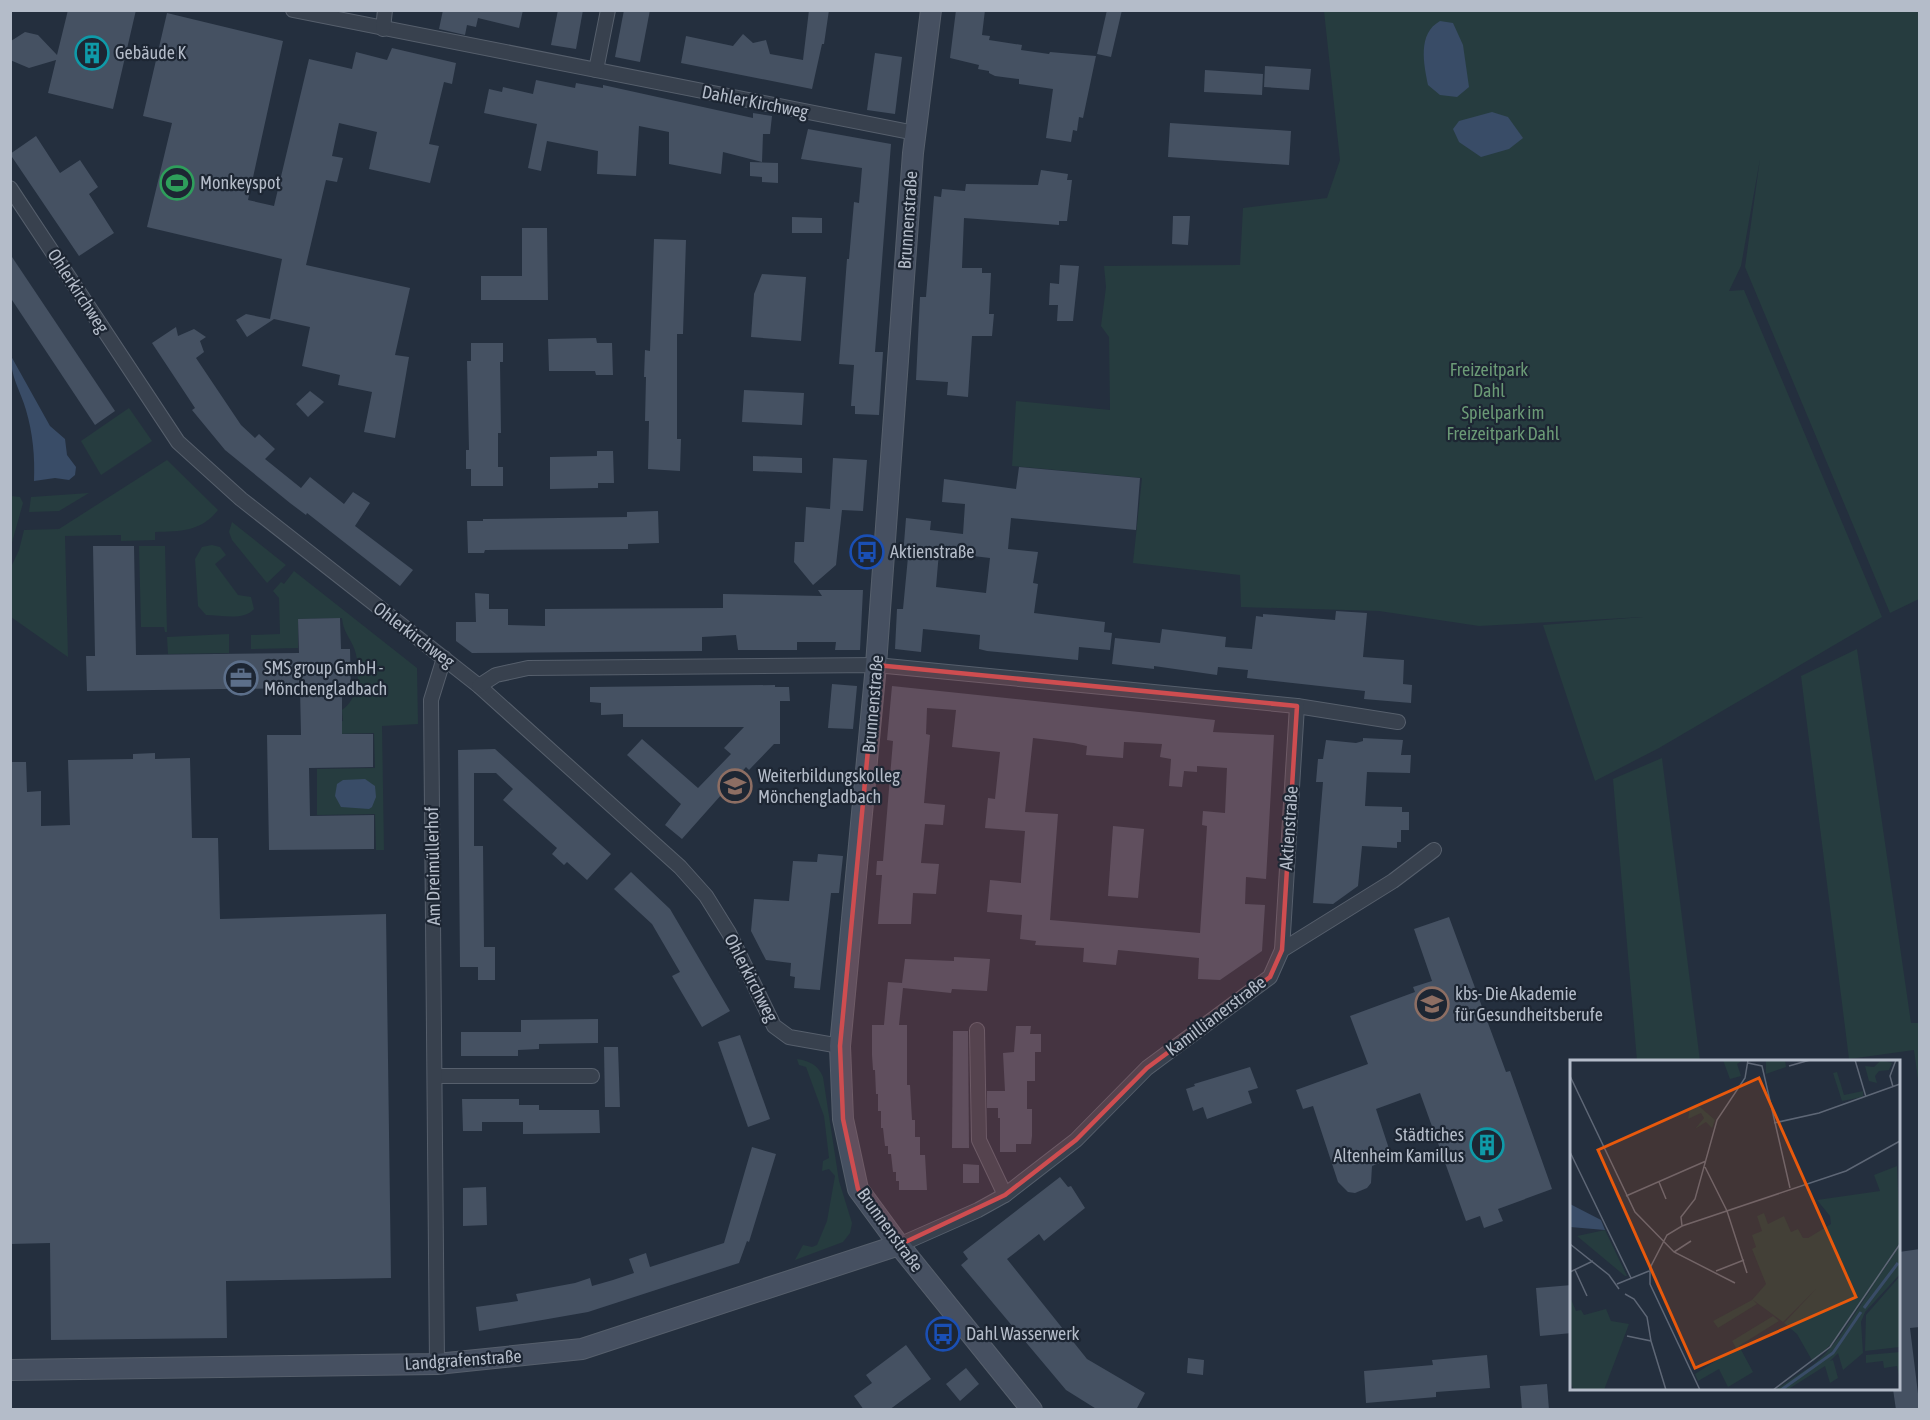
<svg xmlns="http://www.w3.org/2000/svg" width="1930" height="1420" font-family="'Asap Condensed',sans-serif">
<rect width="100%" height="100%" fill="#242f3e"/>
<g fill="#263c3f">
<path d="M1324,11h595v588l-29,14 -145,-346 15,-108 -19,107 -12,25 15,-1 138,327 -223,131 -64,33 -52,-156 100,-8 -164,9 -100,-15 -138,-4 -1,-32 -107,-12 9,-85 -130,-12 4,-65 94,9 -1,-73 -8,-11 5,-39 -2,-21 136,-1 3,-57 84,-10 13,-38z"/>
<path d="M129,408l23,33 -51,34 -20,-34z"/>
<path d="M167,460l51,50c-17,22 -38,21 -63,22v8l-34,1v-6l-56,1 3,121 -57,-40v-50l8,-17 5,-20 35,-1z"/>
<path d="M89,493l-30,18 -30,1 2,-15z"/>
<path d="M11,496l9,1 3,6 -12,43z"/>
<path d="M232,522l54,43 -19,18 -35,-43 -3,-8z"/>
<path d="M212,545l8,2 6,8 -11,9 23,31 13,2 3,12c-10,12 -33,6 -48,6l-8,-9 -3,-47 7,-12z"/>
<path d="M139,546h26l2,86h-2l-1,-5h-23z"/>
<path d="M294,571l123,97 1,56 -36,2 2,124h-8l-1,-36 -58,1v-46l58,-1 -1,-35 -41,1v-12l10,-1 -1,-11c18,-11 19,-45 12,-62 -5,-12 -11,-17 -12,-30l-44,1v29l-47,1v-14l29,-1 -1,-36 -6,-7 8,-9 3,2z"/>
<path d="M229,634v19l-61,1 -1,-17z"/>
<path d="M1857,649l54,374h8v64l-5,-37 -65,9 -48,-383z"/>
<path d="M1662,758l38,303h-63l-24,-282z"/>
<path d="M797,1059c13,2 21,6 26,18l16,104 13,42 -2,10 -7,9 -48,18 8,-15 9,2 5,-2 10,-24 8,-45 -6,-7 -7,2 1,-10 6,-3 -5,-42 -18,-49 -7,-2z"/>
</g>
<g fill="#394c67">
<path d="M1440,21l13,2 10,22 6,42 -12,10 -17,-2 -12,-10c-4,-21 -11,-51 12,-64z"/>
<path d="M1492,112l16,5 15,21 -14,11 -28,8 -22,-15 -6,-13 6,-8z"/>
<path d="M11,356l39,70 15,13 2,16 9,12 -1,8 -6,5 -14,-2 -21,3c1,-24 -1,-47 -8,-71 -5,-18 -16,-34 -15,-54z"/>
<path d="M365,779l10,7 1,11 -4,10 -3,2 -28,-2 -6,-11 2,-12 6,-4z"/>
</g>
<g fill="#455162" fill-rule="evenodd">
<path d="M68,10h68l-23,99 -65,-16 8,-33 -27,8 -19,-8 1,-19 14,-9 13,3 19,20z"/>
<path d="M443,10h80l-4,18 -41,-10 -2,9 -9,-2 -2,10 -26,-6z"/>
<path d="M558,10h25l-7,39 -25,-4z"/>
<path d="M624,10h26l-10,52 -25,-5z"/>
<path d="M809,10h20l-5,34h-2l-10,45 -131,-26 5,-27 47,10 10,-12 10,9 13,-3 4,14 33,6z"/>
<path d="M956,10h29l-3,25 8,1 -1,4 33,5 -1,5 28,4 1,-2 46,4 -13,62 -4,-1 -2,14 -4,-1 -2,12 -25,-4 7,-49 -34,-5v-5l-24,-3 -6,-3v-2l-11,-2 1,-4 -29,-7z"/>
<path d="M1107,10h15l-11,47 -14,-3z"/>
<path d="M167,13l116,28 -35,159 26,6 35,-147 43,10 4,-17 31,8 5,-12 64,15 -4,21 -8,-2 -15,62 10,2 -9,37 -61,-14 8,-37 -38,-9 -7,33 11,2 -6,24 -11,-2 -20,85 104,23 -15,67 14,2 -14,81 -31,-6 8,-40 -34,-7 2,-10 -38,-9 8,-39 -36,-8 -27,18 -11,-17 10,-6 24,5 12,-60 -135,-32 25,-104 -29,-7z"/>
<path d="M875,53l27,4 -7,57 -28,-4z"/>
<path d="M1265,66l46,3 -2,21 -45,-3z"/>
<path d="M1205,70l58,4 -1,21 -58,-3z"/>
<path d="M536,80l39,8 1,-5 27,5v-3l150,33v-5l19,3 -2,18h-7l-1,28 -39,-10 -2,22 -52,-10v-32l-30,-6 -3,50 -39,-2 1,-23 -51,-10 -6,30 -13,-3 9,-44 -53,-11 5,-24 13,3 1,-5 30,7z"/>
<path d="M1170,123l121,8 -2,34 -121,-8z"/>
<path d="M808,129l83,15 -16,208h8l-4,63 -24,-1v-8h-4l3,-41 -15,-1 8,-105h2l5,-57 5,1 3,-35 -61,-9z"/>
<path d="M36,136l24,37 20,-13 18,27 -9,7 25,39 -35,23 -69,-102z"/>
<path d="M750,162l28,1v20l-16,-1v-5l-12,-1z"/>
<path d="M1041,170l27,4 -1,6h5l-5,41h-8v4l-95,-7 -2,50h20v5h9l-2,41h5l-2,22h-20l-4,61 -21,-2 1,-13 -32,-2 4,-83h6l8,-101 7,1 1,-8 23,2 1,-7 72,1z"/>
<path d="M1173,216h17l-2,29 -16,-1z"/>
<path d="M792,217l30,1v15h-30z"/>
<path d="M522,228h25l1,72h-67v-24h41z"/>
<path d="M654,239l32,1 -3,94h-6v105h4l-1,32 -32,-2 1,-48h-4l1,-44h-2l1,-27 5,1z"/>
<path d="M10,254l105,157 -20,14 -85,-128z"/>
<path d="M1060,265l19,1 -6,55h-16l1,-16h-9l1,-22 9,1z"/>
<path d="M762,274l44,3 -5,64 -50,-4 3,-43z"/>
<path d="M176,327l2,9 16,-7 12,8 -6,4 4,11 -8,6 45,67 14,13 4,-4 16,15 -10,10 36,29 9,-11 34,27 9,-12 17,11 -15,23 58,44 -13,16 -93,-73 -1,2 -16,-12 -65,-53 -33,-40 3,-2 -43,-65z"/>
<path d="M596,338l1,5h15l1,32h-17l-1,-4h-46l-1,-32z"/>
<path d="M471,343h32v19h-3l1,71h-3v34h5v19h-32v-17h-5v-19h3l-2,-89h4z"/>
<path d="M744,390l60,3 -2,32 -60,-3z"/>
<path d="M310,391l14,11 -16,15 -12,-13z"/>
<path d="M597,451h16l1,32h-16v5l-48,1v-32l47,-1z"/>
<path d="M753,456l49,2v15l-49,-2z"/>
<path d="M833,458l34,2 -4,51 -21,-1 -6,55 -23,20 -19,-23 1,-20h9l2,-35 24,2z"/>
<path d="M1019,467l121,11 -4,52 -125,-12 -3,31 30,3 -5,31 5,1 -4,29 71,9 -1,10 8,1 -2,17 -31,-3 -1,13 -91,-9 -8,-2 1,-14 -57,-6 -2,23 -26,-3 2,-40h6l5,-52 -5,-1 3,-38 25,3 -1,9 33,4 2,-30 -23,-2 2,-23 72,10zM939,552l51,6 -4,35 -50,-6z"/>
<path d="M658,511l1,32 -31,1v5l-143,1 -1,3h-16l-1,-32h16v-2l144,-2v-5z"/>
<path d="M93,546h41l2,109 163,-2 -1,-34 42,-1 1,31h9l1,43h-9v42h31v33l-64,1 1,48 64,-1v34l-105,1 -2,-115h34l-1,-47 -213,3 -1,-35h9z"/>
<path d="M818,590h45l-3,60h-25l1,-8h-39v8h-59l-2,-15 -34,2v14l-230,2 -16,-12v-19h20l-1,-29 14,1v15h19v16l37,1v-17l178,-1v-14l99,2z"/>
<path d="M1336,611l31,2 -4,44 41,3 -1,24 9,1 -1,18 -47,-4 1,-8 -118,-13 1,-8 -30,-3 -1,8 -63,-9v3l-42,-5 3,-26 45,5 2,-14 64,8 -1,10 27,2 4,-33 7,1v-3l72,6z"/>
<path d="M832,684l25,2 -4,43 -25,-1z"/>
<path d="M775,685v2h14l1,14h-10v43h-6l-25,26 -3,-3 -64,72 -17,-14 16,-21 -54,-49 15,-16 56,49 33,-34 -7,-6 20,-21h-121v-13l-22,1v-12l-11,-1v-15z"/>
<path d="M892,686l323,34 -2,12 61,3 -8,144 -20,-2 -1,27 20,1 -3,46 -42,29 -22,-1 1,-21 -81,-8 -2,15 -33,-3 1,-14 -49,-3 1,-4 -16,-2 2,-24 -35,-3 3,-32 31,3v-3l4,-49 -40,-3 3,-30 7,1 5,-47 -48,-5 4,-37 -29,-2 -1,26 4,1 -6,68 21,2 -2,20 -18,-1 -4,39 18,1 -3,30 -23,-1 -2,31h-33l4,-49h-6l1,-14h6l10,-120 -6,-1zM1033,738l41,5 13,3 -1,9 37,3 1,-16 38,2 -2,13 11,2 -2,27 13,1 2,-16 13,1v-6l30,2 -2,45 -22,-2 -1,14 5,1 -7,107 -150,-13 8,-106 -33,-2z"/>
<path d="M1363,738l40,2 -2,15h10l-1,18 -43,-1 -2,34 37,1v5h7v18h-8v12h-4v6l-35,-2 -4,40 -25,18 -20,-1 10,-121h-7l2,-23h5l3,-19 30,3 7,-2z"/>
<path d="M495,749l116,105 -24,26 -20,-18 -3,3 -12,-11 5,-6 -54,-48 10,-11 -17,-16h-22v73h9l1,101h11v33h-17v-13h-18l-2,-217z"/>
<path d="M155,753v6l35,-1 2,80h26l2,81 166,-5 5,364 -165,3 1,57 -176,2 -1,-97 -40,1v-482h16l1,30 14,-1v35l29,-1 -2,-65 65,-1v-5z"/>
<path d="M1113,826l31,3 -6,69 -30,-2z"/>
<path d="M818,854l25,2 -4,37h-8l-11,97 -26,-2 1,-11 -5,-1 1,-13 -25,-3 -15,-29 3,-32 35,2 4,-40 24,1z"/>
<path d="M631,872l39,37 60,102 -28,16 -30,-51 8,-4 -28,-48 -38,-35z"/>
<path d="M1449,917l57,155 4,-1 42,118 -54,20 5,12 -19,7 -4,-12 -14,5 -46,-128 -44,16 16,49 -20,8 -1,17 -4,5 -12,5 -7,-1 -10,-10 -25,-76 -10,3 -7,-19 72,-26 -18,-48 65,-24 -2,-5 19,-6 -18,-52z"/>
<path d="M954,957l36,2 -3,32 -35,-2 -1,4 -48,-5 -4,37h8v60h3l2,35h3v17h5v18h5l2,35h-28v-9h-3v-9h-3l-2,-18h-3v-8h-3l-2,-18h-2v-17h-3v-17h-2l-1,-24h-2l-1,-15v-30h12l4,-43 14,1 3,-24 49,2z"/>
<path d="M598,1019v24l-59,1v5l-21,1v6h-57v-24h60v-12z"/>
<path d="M1016,1026h15l-1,8h11v18h-6v29h-8v28h5v27l-1,8h-15v8h-16v-34h-2v-10h-11v-17h18l-2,-38 11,-1z"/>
<path d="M953,1031h15l1,117h-17z"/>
<path d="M740,1035l30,84 -22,8 -30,-85z"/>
<path d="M604,1047h14l2,60h-15z"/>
<path d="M1250,1067l8,21 -10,3 4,12 -45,16 -4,-12 -10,4 -7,-22 9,-3 -1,-2z"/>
<path d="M462,1099h57v6h20v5h60l1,23 -77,1v-12h-41v9h-19z"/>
<path d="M752,1147l24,7 -27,88 -2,-1 -8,22 -151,49 -109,19 -3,-24 42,-6 -2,-7 59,-11 15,-5 2,8 21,-6 21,-7 -5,-14 17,-6 4,14 74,-24z"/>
<path d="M963,1164l16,1v18h-16z"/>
<path d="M1060,1177l8,10 3,-1 14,22 -41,33 -5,-7 -32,25 80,100 58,34 -9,17h-38l-32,-20 -105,-125 7,-6 -5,-7z"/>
<path d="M486,1187l1,38 -24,1v-38z"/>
<path d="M1920,1249v78l-10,1 10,82h-24l-3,-21h6v-137z"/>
<path d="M1572,1285v48l-32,3 -4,-48z"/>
<path d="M906,1345l25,34 -42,31h-25l-10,-14 18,-13 -6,-8z"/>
<path d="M1487,1355l3,33 -54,4v5l-70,6 -2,-32 69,-6 -1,-5z"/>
<path d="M1188,1358l16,2 -1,15 -16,-2z"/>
<path d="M966,1368l13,16 -19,17 -14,-17z"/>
<path d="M1547,1384l2,26h-27l-2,-24z"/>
</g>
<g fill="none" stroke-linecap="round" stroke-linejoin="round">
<defs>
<g id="street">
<path d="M293,10l622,123"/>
<path d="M383,29l2,-19"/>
<path d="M596,70l12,-60"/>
<path d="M10,188l168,254 63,57 238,187 201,181 26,29 23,37 45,93 15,11 51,9"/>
<path d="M479,686l17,-11 32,-7 348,-3 421,41 101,16"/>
<path d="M1282,950l15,-244"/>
<path d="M977,1030l2,110 26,55"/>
<path d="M435,1076h157"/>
<path d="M899,1245l79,-35 27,-15 71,-55 71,-72 123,-91 12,-27 111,-69 41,-31"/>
<path d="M437,1364l-6,-664 13,-42"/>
</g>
<g id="secondary">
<path d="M931,10l-18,143 -37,512 -36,381 3,73 15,70 41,56 133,165"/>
<path d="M10,1370l427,-6 145,-15 317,-104"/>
</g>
</defs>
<use href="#street" stroke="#565f6c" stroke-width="16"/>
<use href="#secondary" stroke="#565f6c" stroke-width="22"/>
<use href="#street" stroke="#38414e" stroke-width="14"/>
<use href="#secondary" stroke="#465061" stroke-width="20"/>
</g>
<path fill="#ce4d50" fill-opacity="0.2" stroke="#ce4d50" stroke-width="4.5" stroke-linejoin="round" d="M876,665l421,41 -15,244 -12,27 -123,91 -71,72 -71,55 -106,50 -41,-56 -15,-70 -3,-73z"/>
<defs>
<symbol id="building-ring" viewBox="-11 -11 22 22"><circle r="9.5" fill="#1d2633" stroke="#0f9aa8" stroke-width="1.5"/><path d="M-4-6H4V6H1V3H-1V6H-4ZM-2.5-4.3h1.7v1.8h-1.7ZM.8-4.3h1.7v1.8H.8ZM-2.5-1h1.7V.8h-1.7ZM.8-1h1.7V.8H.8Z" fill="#0f9aa8"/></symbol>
<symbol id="stadium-ring" viewBox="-11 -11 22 22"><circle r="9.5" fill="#1d2633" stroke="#2e9e5b" stroke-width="1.5"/><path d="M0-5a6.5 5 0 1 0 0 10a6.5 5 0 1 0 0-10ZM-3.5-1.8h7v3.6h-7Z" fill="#2e9e5b"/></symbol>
<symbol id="bus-ring" viewBox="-11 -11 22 22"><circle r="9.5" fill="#1d2633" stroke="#1a4fb4" stroke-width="1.5"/><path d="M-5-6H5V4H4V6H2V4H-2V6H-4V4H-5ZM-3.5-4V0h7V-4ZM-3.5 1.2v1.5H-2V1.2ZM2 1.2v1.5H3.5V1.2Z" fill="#1a4fb4"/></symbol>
<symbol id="office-ring" viewBox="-11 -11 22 22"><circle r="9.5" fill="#1d2633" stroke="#5c6f8a" stroke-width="1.5"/><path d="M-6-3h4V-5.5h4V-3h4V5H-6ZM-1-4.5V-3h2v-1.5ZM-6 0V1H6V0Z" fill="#5c6f8a"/></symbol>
<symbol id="university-ring" viewBox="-11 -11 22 22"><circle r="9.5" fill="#1d2633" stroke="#8d6e63" stroke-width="1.5"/><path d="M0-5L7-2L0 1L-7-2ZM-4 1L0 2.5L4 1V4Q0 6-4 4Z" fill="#8d6e63"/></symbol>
</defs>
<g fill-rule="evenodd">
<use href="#building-ring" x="73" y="34" width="38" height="38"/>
<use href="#stadium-ring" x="158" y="164" width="38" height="38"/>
<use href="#bus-ring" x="848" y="533" width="38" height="38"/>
<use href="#office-ring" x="222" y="659" width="38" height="38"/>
<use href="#university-ring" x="716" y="767" width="38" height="38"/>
<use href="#university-ring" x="1413" y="985" width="38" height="38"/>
<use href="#building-ring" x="1468" y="1126" width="38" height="38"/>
<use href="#bus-ring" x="924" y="1315" width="38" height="38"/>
</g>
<g text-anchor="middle" stroke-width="4.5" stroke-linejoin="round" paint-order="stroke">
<g font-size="18" fill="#b4bcc9" stroke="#1d2633" text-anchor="start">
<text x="115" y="59">Gebäude K</text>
<text x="200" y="189">Monkeyspot</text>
<text x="890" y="558">Aktienstraße</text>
<text x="264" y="674">SMS group GmbH -<tspan x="264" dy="21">Mönchengladbach</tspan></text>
<text x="758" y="782">Weiterbildungskolleg<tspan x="758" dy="21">Mönchengladbach</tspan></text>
<text x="1455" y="1000">kbs- Die Akademie<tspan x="1455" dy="21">für Gesundheitsberufe</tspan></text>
<text x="1464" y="1141" text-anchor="end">Städtiches<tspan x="1464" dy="21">Altenheim Kamillus</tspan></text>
<text x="966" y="1340">Dahl Wasserwerk</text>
</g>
<g font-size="18" fill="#b4bcc9" stroke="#1d2633">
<text transform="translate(755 102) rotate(11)" y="6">Dahler Kirchweg</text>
<text transform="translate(908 220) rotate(-86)" y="6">Brunnenstraße</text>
<text transform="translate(78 291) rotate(57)" y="6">Ohlerkirchweg</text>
<text transform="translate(414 635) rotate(37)" y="6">Ohlerkirchweg</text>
<text transform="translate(873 704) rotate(-85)" y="6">Brunnenstraße</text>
<text transform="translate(1289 828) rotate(-86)" y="6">Aktienstraße</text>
<text transform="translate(433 866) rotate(-91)" y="6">Am Dreimüllerhof</text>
<text transform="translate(751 978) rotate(63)" y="6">Ohlerkirchweg</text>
<text transform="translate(1216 1016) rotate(-37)" y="6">Kamillianerstraße</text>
<text transform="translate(890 1230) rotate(54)" y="6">Brunnenstraße</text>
<text transform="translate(463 1360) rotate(-4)" y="6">Landgrafenstraße</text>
</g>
<g font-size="18" fill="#6b9a76" stroke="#1d2633">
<text x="1489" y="376">Freizeitpark<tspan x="1489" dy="21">Dahl</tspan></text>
<text x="1503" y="419">Spielpark im<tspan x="1503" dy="21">Freizeitpark Dahl</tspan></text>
</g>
</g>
<g transform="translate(1570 1060)">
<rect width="330" height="330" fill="#242f3e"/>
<path d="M153,0h20l-6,4 4,12 -11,3zM196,0h19l1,7 -20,7zM311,0l11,3 -3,7 -10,1 -4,5 2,7 -8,-2 -4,-15 9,1zM267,12l7,23 19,-4v6l-21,4 -9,-28zM120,47h10l15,13 -3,8 -6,-6 -11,7 9,-11 -3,-5 -13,6zM327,106l3,76 -21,35 21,-32v29l-35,38 -4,10 2,31 -20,17 -5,-17 -8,8 3,-1 5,18 -8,5 -5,-17 -38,24h-12l38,-25 13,-12 14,-17 36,-54 -44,61 -19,19 -16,-28 -13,-11 32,-34 -33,33 -30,-22 4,4 -39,24 -5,-7 39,-21 14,-16 -14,-35 4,-2 -4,-12 10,-4 -5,-15 7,-3 4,11 16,-8 7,16 7,-3 5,9h5l23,-14 -1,-8 -13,-16 63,-9 -6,-16zM35,170l22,46h-2l-48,-40zM330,216v71l-35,4 1,-36zM0,237l6,14 5,-1 3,5 22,-6 5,12 18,3 -25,66h-30l-4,-8zM203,256l6,5 -40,25 14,26 -25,15 -9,-18 -21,12 -3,-7 41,-26 -4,-7zM330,292v28l-3,-14 -13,2 -1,-7 -17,2v-8z" fill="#263c3f"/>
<path d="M0,144l31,16 4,10 -35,-3z" fill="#394c67"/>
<path fill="none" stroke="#394c67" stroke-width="3" d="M294,248l34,-45M211,330l52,-37 28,-41"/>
<path fill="none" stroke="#5e6776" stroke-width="1.5" d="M285,0l11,37M178,3l14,3 28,122M219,6l21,-6M0,16l65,136 39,40 61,31M323,27l-3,-11 6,-16M204,63l45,-10 81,-29M0,92l61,126M135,107l22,44 20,62M89,122l7,17M56,136l80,-35M112,166l-1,-9 14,-18 22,-79 28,-42 3,-18M0,184l39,31 10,14M104,192l17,-11M5,210l12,26M146,211l28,-11M0,212l23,-11M47,224l32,-13M55,234l9,5 13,18 4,24M57,276l24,5 15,49M130,330l-50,-106v-16l17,-33 15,-9 164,-55 54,-30M203,330l57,-43 70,-103"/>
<path fill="#e8590c" fill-opacity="0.15" stroke="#e8590c" stroke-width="3" d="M189,18l97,219 -161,71 -97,-218z"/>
<rect width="330" height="330" fill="none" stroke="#b4bcc9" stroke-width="3"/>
</g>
<rect width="1930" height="1420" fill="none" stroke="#b4bcc9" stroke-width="24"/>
</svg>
